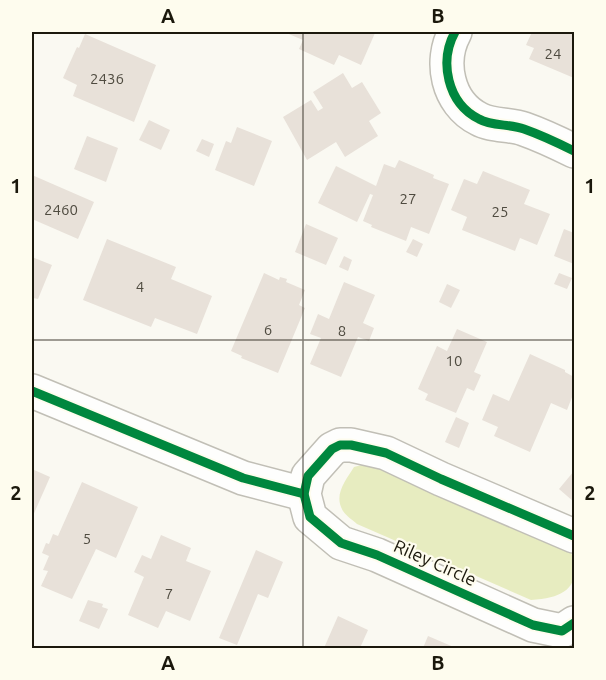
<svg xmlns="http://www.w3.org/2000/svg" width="606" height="680" font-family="Ubuntu,sans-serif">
<rect width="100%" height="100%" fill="#faf9f2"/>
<path fill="#e7ecc0" d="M369,463l196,75c19,39 11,60 -34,62l-174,-76c-4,-4 -11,-8 -14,-13 -10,-16 3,-31 11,-44z"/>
<g fill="#e8e1d9">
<path d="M284,32h88l3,1 -14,32 -22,-10 -5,10 -35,-16 4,-9z"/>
<path d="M532,32h42v46l-45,-19 5,-11 -8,-3z"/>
<path d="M85,34l71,31 -22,57 -61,-26 4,-11 -14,-7 14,-31 2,1z"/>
<path d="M343,73l9,15 10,-6 19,31 -12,8 9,15 -33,21 -9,-15 -29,18 -24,-43 28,-17 7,11 5,-3 -10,-16z"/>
<path d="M149,120l21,10 -9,20 -22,-10z"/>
<path d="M237,127l35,14 -18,45 -39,-16 11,-29 5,2z"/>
<path d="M87,136l31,12 -12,34 -32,-13z"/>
<path d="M202,139l12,5 -5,13 -13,-6z"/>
<path d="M399,160l35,15 -1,3 16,6 -20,50 -18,-7 -5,14 -35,-14 1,-2 -9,-4 10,-26 -3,-1 -13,28 -39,-19 18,-37 40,20 8,-22 11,4z"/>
<path d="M483,171l47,19 -6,14 26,10 -13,31 -17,-7 -5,13 -53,-21 5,-13 -16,-7 13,-31 13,5z"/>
<path d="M32,175l62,27 -16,37 -46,-20z"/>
<path d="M306,224l32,14 -12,27 -31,-13z"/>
<path d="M564,229l10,4v31l-20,-8z"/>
<path d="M107,239l69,28 -5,12 41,17 -15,38 -42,-16 -4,9 -68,-27z"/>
<path d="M413,239l10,5 -6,13 -11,-5z"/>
<path d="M344,256l8,4 -4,11 -9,-4z"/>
<path d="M32,257l20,8 -14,34 -5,-1 -1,4z"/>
<path d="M264,273l15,7 1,-3 7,2 -1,3 19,8 -6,15 6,3 -27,65 -37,-15 1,-2 -11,-5z"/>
<path d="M559,273l13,5 -5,11 -13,-5z"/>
<path d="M344,282l31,13 -12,28 11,5 -5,13 -11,-4 -17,40 -31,-13 11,-26 -11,-4 8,-20 11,5z"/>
<path d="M447,284l13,6 -9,18 -12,-6z"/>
<path d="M457,329l30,13 -13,30 7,3 -7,16 -7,-3 -11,25 -31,-13 3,-6 -10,-5 19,-43 10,5z"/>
<path d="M530,354l35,16v2l9,5v15l-7,18 -16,-7 -21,49 -36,-16 4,-9 -16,-7 11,-26 16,7z"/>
<path d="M456,417l13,6 -10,25 -14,-6z"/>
<path d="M32,469l18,8 -18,41z"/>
<path d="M574,471v31l-15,-13z"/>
<path d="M82,482l56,25 -22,51 -20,-9 -24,50 -31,-13 7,-15 -5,-1 6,-14 -7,-3 4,-10 3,1 4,-10 5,2z"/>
<path d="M161,535l30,13 -5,13 25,10 -21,50 -24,-10 -8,17 -30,-13 16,-38 -10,-5 8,-17 9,4z"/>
<path d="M256,550l27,12 -15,36 -10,-4 -21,51 -18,-7z"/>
<path d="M88,600l15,4 -1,3 6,2 -9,20 -20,-8z"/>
<path d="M338,616l30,14 -8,18h-36z"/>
<path d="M428,636l28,12h-33z"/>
</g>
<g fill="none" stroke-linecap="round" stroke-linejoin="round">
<defs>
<g id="minor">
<path d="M455,32c-16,29 -8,71 24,87 12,7 31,5 45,10 17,6 34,14 50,22"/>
<path d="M32,391l211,87 61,16"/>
<path d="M574,536l-133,-57 -55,-26 -35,-8h-11l-8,4 -24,27 -4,18 6,23 31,26 36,12 156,70 29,6 12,-8"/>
</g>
</defs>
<use href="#minor" stroke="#c1bfb6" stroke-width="36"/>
<use href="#minor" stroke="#fefefd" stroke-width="33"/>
<defs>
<g id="cycleway">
<path d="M455,32c-16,29 -8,71 24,87 12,7 31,5 45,10 17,6 34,14 50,22"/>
<path d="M32,391l211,87 61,16"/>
<path d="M574,536l-133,-57 -55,-26 -35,-8h-11l-8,4 -24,27 -4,18 6,23 31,26 36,12 156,70 29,6 12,-8"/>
</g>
</defs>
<use href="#cycleway" stroke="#fefcee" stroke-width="13"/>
<use href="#cycleway" stroke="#00873e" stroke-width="9"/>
</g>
<path fill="none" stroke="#1b180c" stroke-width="1.5" stroke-opacity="0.55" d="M303,32v616M32,340h542"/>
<g text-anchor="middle" stroke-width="4.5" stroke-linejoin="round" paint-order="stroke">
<g font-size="15" fill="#4f4b40">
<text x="553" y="59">24</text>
<text x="107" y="84">2436</text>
<text x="408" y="204">27</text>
<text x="61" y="215">2460</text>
<text x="500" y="217">25</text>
<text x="140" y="292">4</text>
<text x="268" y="335">6</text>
<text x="342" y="336">8</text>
<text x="454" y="366">10</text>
<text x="87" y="544">5</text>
<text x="169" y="599">7</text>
</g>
<g font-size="18" fill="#1b180c" stroke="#fefcee">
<text transform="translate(435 563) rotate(24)" y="6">Riley Circle</text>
</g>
</g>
<rect width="606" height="680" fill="none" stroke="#fefcee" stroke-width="66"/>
<rect x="33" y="33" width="540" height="614" fill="none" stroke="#1b180c" stroke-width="2"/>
<g font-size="20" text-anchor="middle" font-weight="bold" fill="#1b180c">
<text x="168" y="23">A</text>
<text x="438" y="23">B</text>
<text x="16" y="193">1</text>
<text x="590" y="193">1</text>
<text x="16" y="500">2</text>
<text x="590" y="500">2</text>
<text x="168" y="670">A</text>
<text x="438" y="670">B</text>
</g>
</svg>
